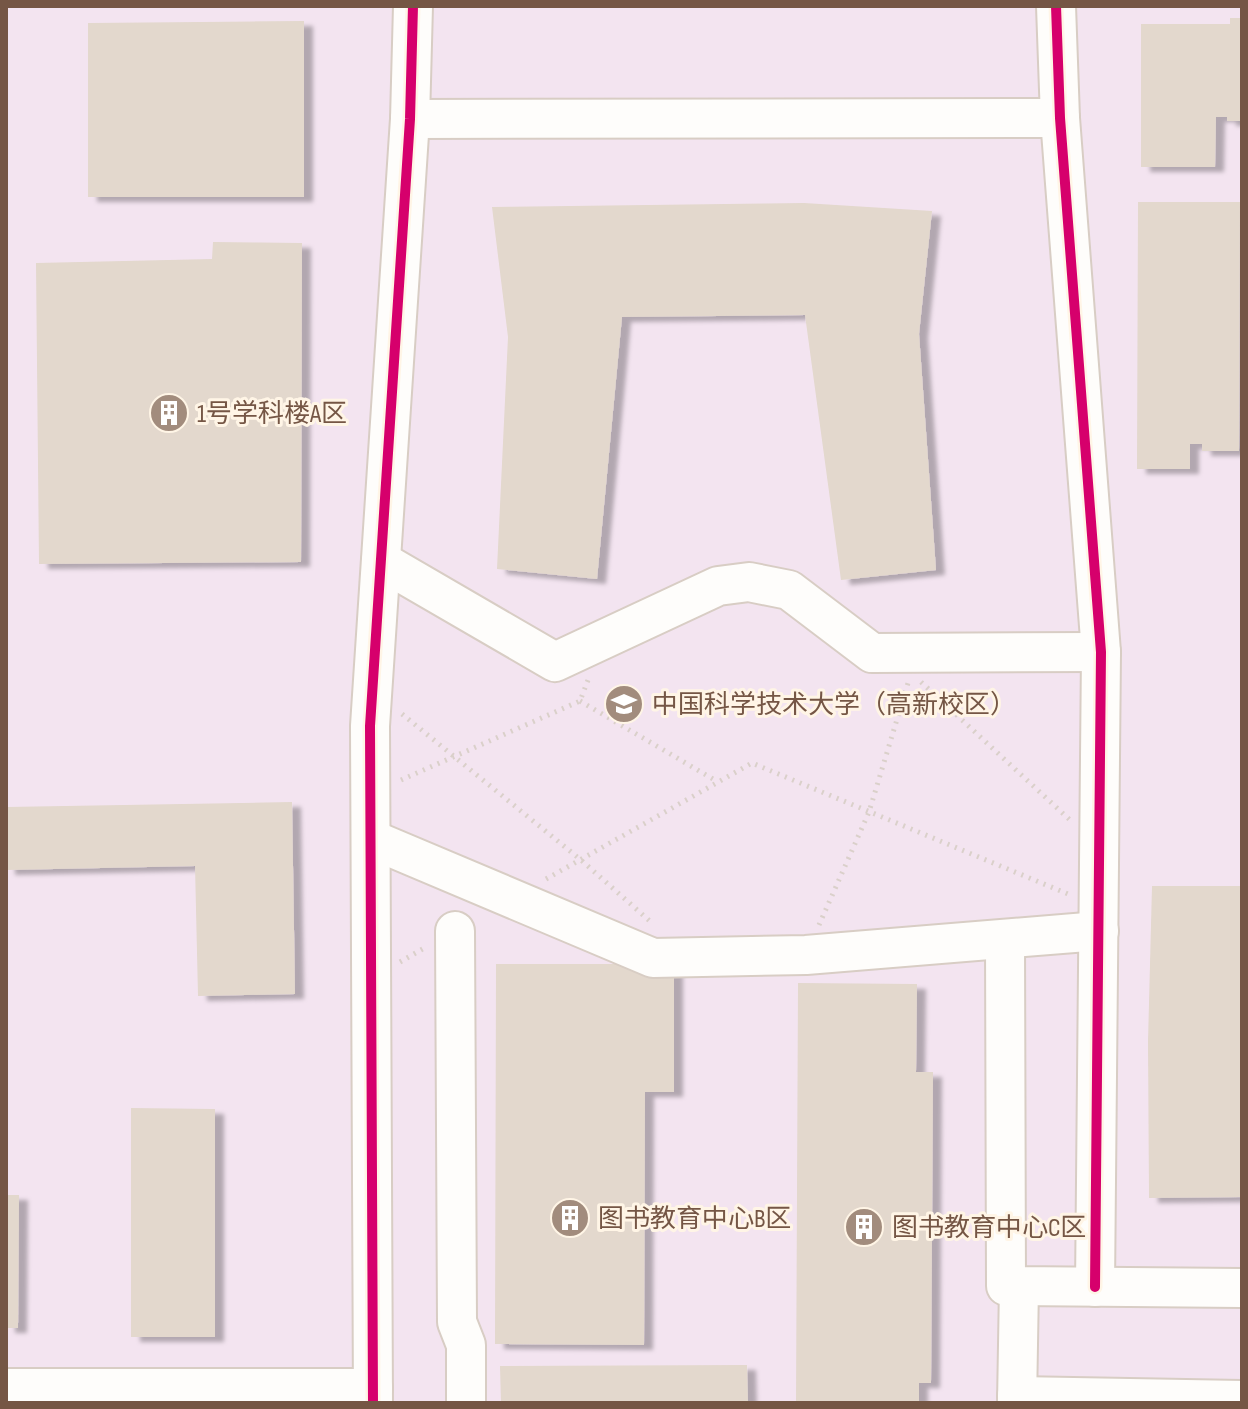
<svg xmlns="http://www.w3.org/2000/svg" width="1248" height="1409" font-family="'Sofia Sans Condensed','Noto Sans SC',sans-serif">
<defs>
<filter id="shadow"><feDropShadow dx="9" dy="5" stdDeviation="2" flood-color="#0004"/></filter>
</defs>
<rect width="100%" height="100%" fill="#f7f0e5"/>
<rect fill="#f3e4f0" x="6" y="6" width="1236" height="1397"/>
<g fill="#e3d8cd" filter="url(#shadow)">
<path d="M1230,18h12v103h-15v-4h-11l-1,50h-74v-143h89z"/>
<path d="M304,21v176h-216v-174z"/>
<path d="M1138,202h102l-1,249h-37v-7h-12v25h-53z"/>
<path d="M804,203l128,8 -13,123 17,236 -95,10 -36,-265 -183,2 -25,262 -100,-10 11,-232 -16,-130z"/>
<path d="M213,242l89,1 -1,319 -262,2 -3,-301 176,-4z"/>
<path d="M292,802l3,192 -97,2 -3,-130 -189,4v-63z"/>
<path d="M1152,886h90v311l-93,1 -1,-156z"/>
<path d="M496,964h178v128h-29l-1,253 -149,-1z"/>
<path d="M798,983l119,1 -1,88h17l-2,311h-12v20h-123z"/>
<path d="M131,1108l84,1v228h-84z"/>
<path d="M6,1195h13l-1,133h-12z"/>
<path d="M747,1365l1,38h-247l-1,-37z"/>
</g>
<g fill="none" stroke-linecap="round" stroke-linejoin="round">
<defs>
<g id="minor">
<path d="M1056,6l4,112 41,534 -6,635"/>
<path d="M410,119l650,-1"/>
<path d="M381,561l174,101 163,-76 31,-4 40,8 83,63 229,-1"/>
<path d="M371,839l282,119 153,-3 293,-24"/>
<path d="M455,931l2,391 9,23v58"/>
<path d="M1005,939l1,347 236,2"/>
<path d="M6,1388h367"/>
<path d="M1017,1396l225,4"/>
<path d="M373,1403l-3,-677 40,-607 3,-113"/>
<path d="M1017,1403l2,-117"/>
</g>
</defs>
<use href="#minor" stroke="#d8cdc4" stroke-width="42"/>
<g stroke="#dad0ca" stroke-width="5" stroke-dasharray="2 6" stroke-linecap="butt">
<path d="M921,682l149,138"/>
<path d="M580,701l138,81"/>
<path d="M402,714l179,146 71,63"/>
<path d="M401,780l179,-79 8,-21"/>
<path d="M546,879l206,-116 316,131"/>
<path d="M819,925l50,-113 39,-129"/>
<path d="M400,962l26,-15"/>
</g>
<use href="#minor" stroke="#fefdfb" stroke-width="38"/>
<defs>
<g id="cycleway">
<path d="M1056,6l4,112 41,534 -6,635"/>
<path d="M373,1403l-3,-677 40,-607 3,-113"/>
</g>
</defs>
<use href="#cycleway" stroke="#fff5e6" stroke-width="15"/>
<use href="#cycleway" stroke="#d6006c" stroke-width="10"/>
</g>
<defs>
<symbol id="building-disc" viewBox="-11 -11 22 22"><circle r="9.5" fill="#a28c7d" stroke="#fff5e6"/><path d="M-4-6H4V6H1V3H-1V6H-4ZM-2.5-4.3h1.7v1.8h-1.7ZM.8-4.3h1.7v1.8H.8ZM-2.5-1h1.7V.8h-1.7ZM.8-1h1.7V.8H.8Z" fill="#fff"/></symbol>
<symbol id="university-disc" viewBox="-11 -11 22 22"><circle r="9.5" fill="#a28c7d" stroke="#fff5e6"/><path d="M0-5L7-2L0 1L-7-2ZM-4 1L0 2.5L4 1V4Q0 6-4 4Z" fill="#fff"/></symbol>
</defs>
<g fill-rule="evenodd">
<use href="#building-disc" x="147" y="391" width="44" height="44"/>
<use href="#university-disc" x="602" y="682" width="44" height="44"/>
<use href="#building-disc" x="548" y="1196" width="44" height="44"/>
<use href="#building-disc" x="842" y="1205" width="44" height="44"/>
</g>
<g text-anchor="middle" stroke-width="6" stroke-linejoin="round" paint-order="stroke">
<g font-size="26" fill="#755645" stroke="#fff5e6" text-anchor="start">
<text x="197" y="422">1号学科楼A区</text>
<text x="652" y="713">中国科学技术大学（高新校区）</text>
<text x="598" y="1227">图书教育中心B区</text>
<text x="892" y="1236">图书教育中心C区</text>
</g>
</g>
<rect width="1248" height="1409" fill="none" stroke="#755645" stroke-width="16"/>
</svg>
